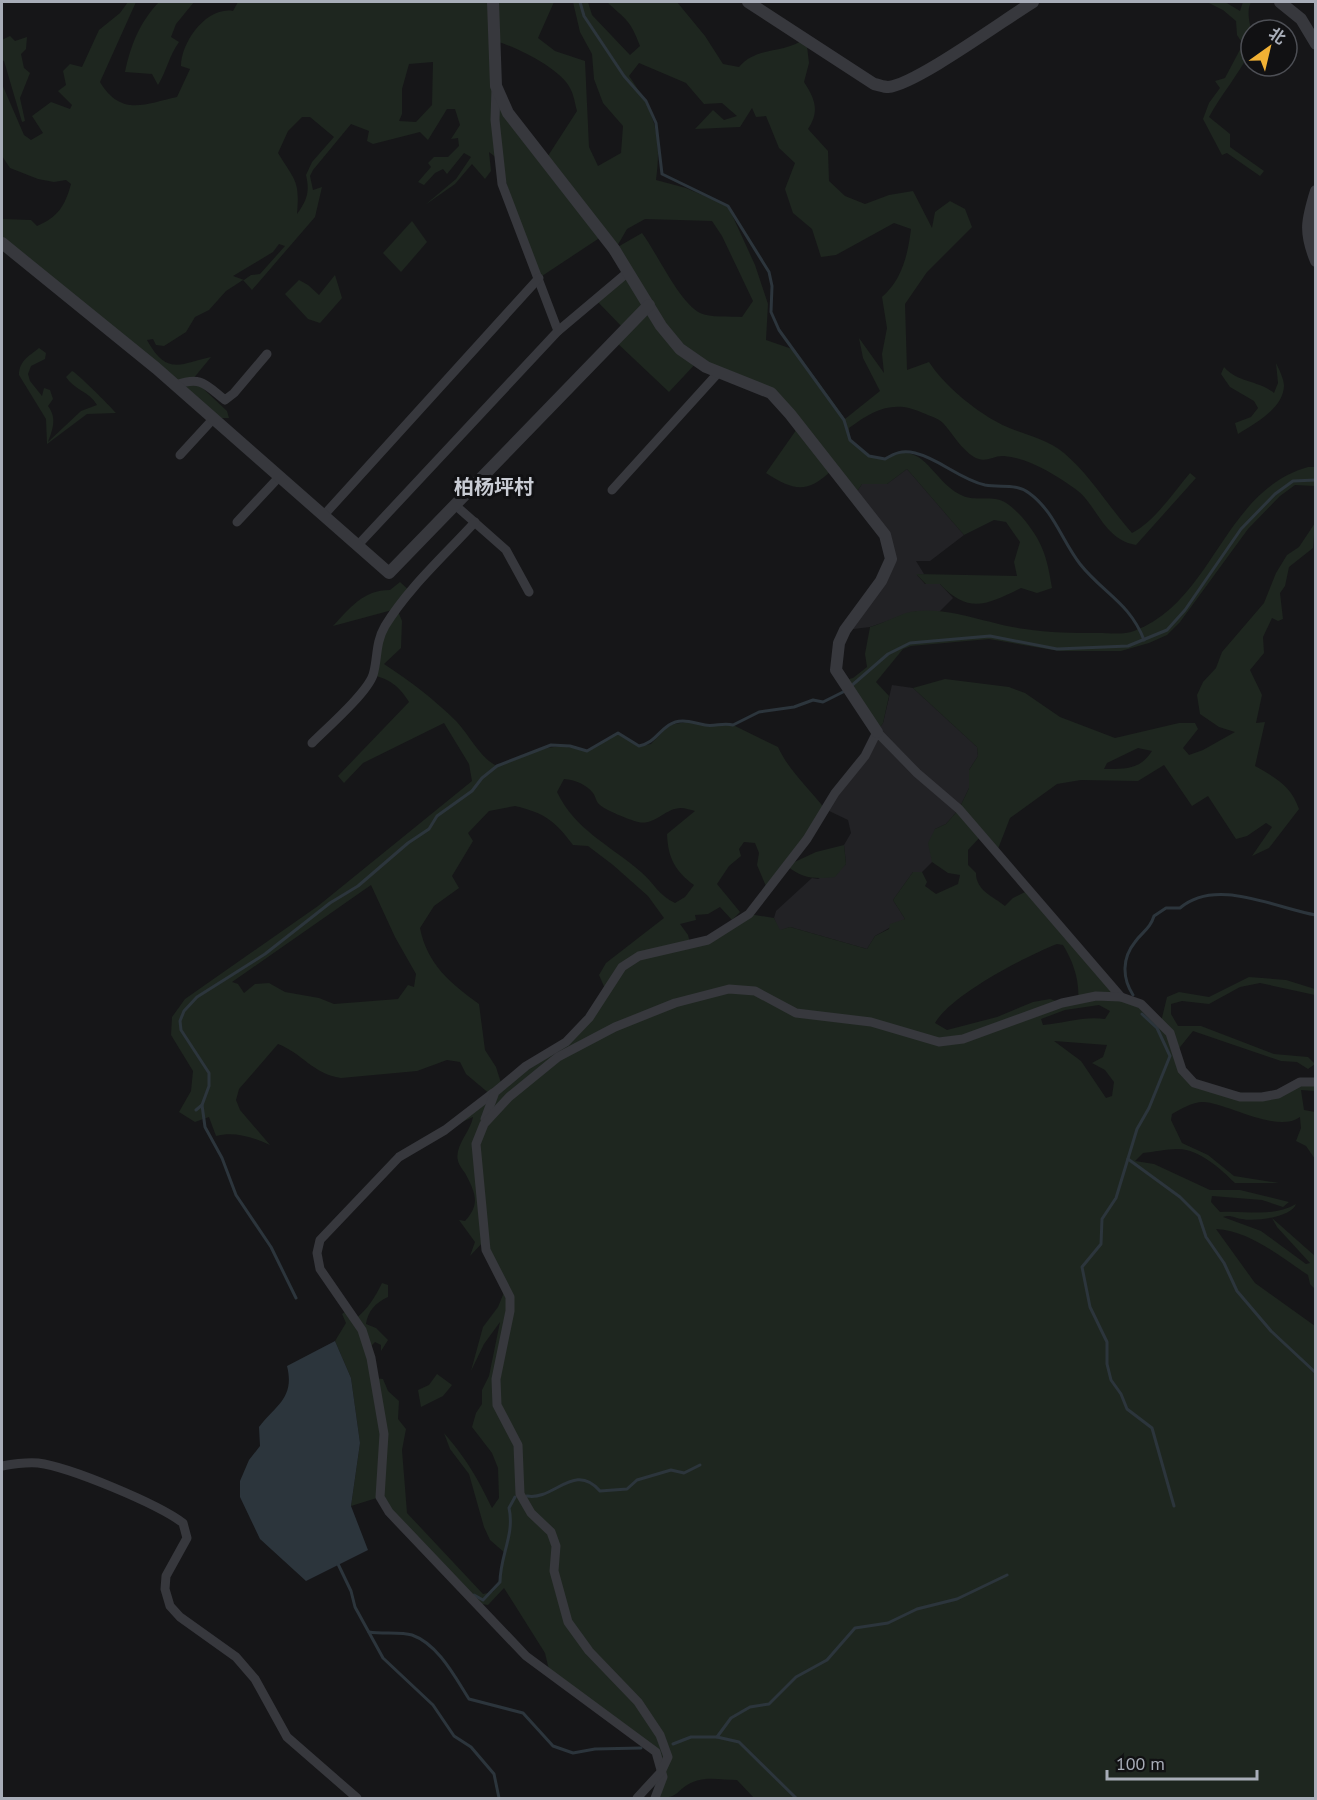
<svg xmlns="http://www.w3.org/2000/svg" width="1317" height="1800" font-family="'PT Sans','Noto Sans SC',sans-serif">
<rect width="100%" height="100%" fill="#161618"/>
<g fill="#222225">
<path d="M907,469l57,66 -34,26h-14l8,13 -7,1 8,9h15l13,14 -14,14 -22,-1 -47,16 -25,3 46,-71 -6,-24 -31,-39 8,-12h25z"/>
<path d="M892,685l21,3 64,59 1,9 -9,14v18l-10,21 -13,15 -11,5 -3,33 -10,10h-9l-20,28 12,19 -30,17 -8,13 -77,-22 -11,4 -5,-13 2,-7 36,-33 6,1 28,-15 -2,-19 7,-12 -3,-13 -23,-11 58,-86z"/>
</g>
<g fill="#1e261f" fill-rule="evenodd">
<path d="M128,2h8l-36,80c21,35 45,22 77,15l13,-28 -9,-3c0,-24 26,-60 52,-55l5,-9h316l-16,36 17,13 30,10 4,86 9,19 23,-13 2,-27 -20,-23 -9,-24 -2,-25 -12,-22 -7,-30h15l4,13 38,40 10,-9c-10,-27 -14,-26 -33,-44h70l28,34 18,28 16,3c19,-22 44,-12 67,-29l3,25 -5,19c11,17 16,29 4,47l20,22 1,30 16,15 20,8 24,-9 24,-4 19,37 3,-16 15,-11 15,8 7,18 -45,45 -22,32 2,66 22,-8c15,23 44,47 68,60 21,12 48,15 67,31 27,23 44,53 68,80 23,-12 41,-40 58,-60l6,5 -60,67c-34,-6 -39,-42 -62,-57 -20,-14 -45,-30 -70,-32 -11,-1 -18,8 -30,1 -13,-8 -21,-23 -31,-34 -5,-5 -13,-7 -20,-10 -29,-14 -50,-3 -74,15l1,12 19,16 16,3c38,-21 45,19 74,35 14,8 28,2 41,6 9,3 16,11 22,17 21,25 25,40 30,71l-15,5 -16,-5c-33,16 -52,27 -81,-4h-14l-10,-10 101,2 -3,-14 6,-20 -14,-20 -12,-2 -30,15 -57,-66 -20,15h-25l-8,12 -22,-26c-25,24 -38,21 -66,3l33,-47 -28,-33 -73,-32 -29,31 -54,-51 10,-11 -30,-31 33,-27 -24,-37 -65,43 -41,-119 -9,-7 2,19 -6,8 -13,-15 -17,20 -30,21 31,-26 15,-22 -7,-4 -17,21 -4,-5 -8,4 -11,12 -6,-3 13,-15 -3,-4 6,-6h14l11,-11 -1,-8 -7,1 9,-14 -5,-16h-8l-19,31 -8,-8 -47,12 -6,-3 2,-10 -18,-7 -38,46 -3,6 3,14 9,-3 -7,30 -63,73 -9,-10 -17,11 -17,19 -14,7 -9,15 -22,14 -8,-1 -3,-6 -6,1c20,36 33,24 64,17l-18,22 34,32 2,7h-15l-212,-175v-24l29,1 6,6c21,-9 28,-20 34,-42l-5,-4 -12,2 -16,-3 -28,-11 -8,-12v-72l22,51 7,5 12,-7 -11,-17 19,-14 19,7 2,-4 -14,-14 8,-6 -3,-14 7,-7 12,3 17,-37 21,-17zM495,41c20,5 66,28 75,47 4,7 5,16 7,23l-31,48 -50,-73zM433,62l-1,43 -16,17 -17,-1 3,-7v-25l7,-25zM639,63l47,20 18,21 18,-1 15,13 -13,4 -11,-10 -18,19 45,-2 12,-19 4,9 10,-1 13,32 16,15 -10,26 8,24 19,16 9,28 15,-2 58,-32 17,6c-3,25 -9,51 -29,68l5,31 -5,26 2,19 -25,-35 4,20 17,33 -35,28 -50,-69 -29,-10 2,-36 -13,-39 -27,-59 -42,-18 -30,-8c6,-45 -1,-67 -27,-104zM302,117h8l24,20 -22,25 -6,13c4,17 1,25 -9,39 3,-34 -2,-33 -19,-61l10,-22zM645,219l67,2 10,15 31,65 -11,16c-12,-1 -32,1 -42,-4 -21,-11 -43,-60 -58,-80l-26,15 11,-19zM279,244l6,2 -25,28 -9,1 -7,5 -11,-4 40,-24z"/>
<path d="M159,2h35l-18,22 -5,13 8,5c-10,14 -12,28 -21,43l-6,-11 -27,-2c6,-28 15,-50 34,-70z"/>
<path d="M1207,2h18l15,9 3,-9h8c-8,16 7,34 -1,50 -12,23 -29,43 -41,65l21,17v13l34,24 -4,5 -33,-23 -5,2 -19,-36 6,-16 11,-15 -5,-7 10,-3 18,-34 -6,-9 -1,-14 -13,-11z"/>
<path d="M10,36l5,5 12,-4 -1,12 -5,5 3,14 6,5 -10,25 5,23 -3,1 -18,-61 -2,-1v-20z"/>
<path d="M412,221l15,21 -26,30 -18,-19z"/>
<path d="M335,275l7,23 -22,25 -12,-4 -23,-25 14,-14 9,5 11,10z"/>
<path d="M39,348l7,5 -1,6 -14,7 -3,8 2,7 12,15 2,-8 6,2 3,9 -5,7c9,12 5,23 0,36l33,-31 16,-6c-7,-13 -24,-16 -31,-28l6,-6c4,1 38,35 44,42l-29,1 -40,30 -1,-25 -27,-44c0,-14 10,-19 20,-27z"/>
<path d="M1276,363c3,6 8,16 8,23 -1,23 -29,37 -46,48l-3,-11 16,-6 7,-9 -4,-7 -24,-14 -9,-13 3,-7c14,16 34,13 50,26l4,-10z"/>
<path d="M1308,467h7v19l-20,-1 -15,11 -32,33 -68,93 -13,13 -18,8 -28,8h-62l-70,-12 -78,7 -8,3 -27,33 13,14 -6,27 -6,9 -35,-51 11,-3 14,-11 -2,-13 5,-27c15,-4 32,-15 47,-16 33,-4 75,14 108,18 24,4 49,4 73,4 11,0 26,2 36,-2 80,-30 89,-140 174,-164z"/>
<path d="M1315,523l-2,25 -24,19 -4,19 -5,7 3,26 -5,2 -6,-3 -9,19 1,16 -14,17 12,25 -6,28 9,-1 -10,44c21,12 36,20 44,43l-30,39 -17,8 20,-29 -6,-4 -19,13 -11,3 -28,-43 -16,10 -28,-41 -26,16 -57,-1 -24,4 -47,34 -14,36 -15,-18 -13,14v15l8,8c0,18 17,23 29,33l8,-8 16,-8 92,107 20,7 20,18 6,-25 12,-5 30,5 40,-20 37,3 29,9v6l-55,-12 -20,4 -31,17 -27,-3 -11,3v10l7,12h23l73,28 34,3 7,7 -7,5 -11,-7 -16,-1 -88,-30 -17,21 18,31 68,14 38,-15h15v9l-14,-1 3,20 11,2v47l-9,-13 -10,-5 5,-13 -1,-11c-23,17 -72,-14 -97,-15 -11,0 -22,7 -31,12l-1,6 11,23 26,12 26,21 45,7h-44c-14,-14 -37,-35 -58,-34 -11,0 -23,3 -34,4l-8,8 19,3 56,26h30l49,12 -6,5 -21,-7 -50,-4 -1,6 9,10c26,-2 52,6 76,-8 -4,13 -41,18 -54,15 -8,-1 -11,-5 -19,-2l38,14 45,33 4,-1 -33,-36 -5,-9 43,38v33l-5,-5 -2,-9c-28,-18 -57,-44 -92,-46l39,54 60,43v472h-561l-17,-18c-14,0 -31,-4 -44,2 -19,8 -10,16 -38,16l8,-21 -7,-25 -106,-78 -5,-21 -41,-65 -16,17 -13,-2 -95,-106 -29,9 9,-63 -9,-65 -16,-37 11,-18 -4,-9 7,-5 6,10c13,-10 20,-22 27,-36l6,2v12c-13,6 -20,14 -22,27l10,4 12,12 -7,11v-6l-6,-3 -7,7 7,29 8,1 5,12 11,10 -1,18 8,10 -4,21 5,63 76,81 10,-2c9,-12 7,-25 12,-39l-15,-13 -6,-13 -15,-53 -19,-25 -6,-16c22,25 34,46 48,75l7,-10 -1,-30 -6,-15 -20,-26 4,-14 6,-9v-14l7,-14 11,-54 -16,22 -13,27 12,-44 15,-20 7,-17 -21,-49 -14,15 5,-14 -16,-22 6,1c16,-17 10,-29 0,-48 -2,-3 -6,-8 -7,-12 -4,-15 13,-30 15,-44l-28,13 46,-35 -25,-21 -6,-12 -13,-2 -30,11 -76,7c-28,-4 -39,-25 -63,-34l-39,45 -3,11 4,10 30,35c-17,-8 -36,-14 -54,-9l-7,-19 -14,5 -16,-10 12,-21 2,-20 -22,-36 1,-18 13,-18 133,-93 154,-125 -3,-17 -25,-41 -81,40 -19,20 -6,-7 71,-74c-10,-16 -18,-22 -36,-27l2,-22 21,-44 -63,17c17,-18 30,-36 57,-36l10,-8 12,11 -15,16 5,12 -1,27 -17,16c26,17 50,35 73,58 12,13 24,37 40,44 32,-14 55,-26 90,-15l31,-18 21,13 12,-2 18,-19 23,-4 15,5 16,-3 10,2 45,22c11,24 30,40 47,62l-37,56 28,-13 28,-7 2,19 -11,13c-20,2 -32,2 -48,-11l-19,25 -11,-26 2,-12 -4,-10 -11,-1 -5,7 2,7 -12,10 -12,18 23,28 -8,8 -12,-13 -12,7 -13,1 1,5 -16,4 8,11 2,8 19,-3 40,-26 25,4 6,12 10,-3 77,22 8,-13 14,-7 1,-5 15,-5 -12,-19 20,-28h9l5,10 -2,4 11,8 22,-10 2,-9 -12,-2 -16,-11 -4,-19 7,-14 11,-5 13,-15 10,-21v-18l9,-14 -1,-9 -64,-59 32,-9 64,8 16,6 35,24 55,21 64,-15h16l3,6 -15,19 6,7 14,-5 32,-18 -16,-5 -19,-13 -3,-19 6,-13 13,-14 6,-16 42,-49 12,-30 11,-18 12,-8zM1138,748l14,3c-12,19 -27,18 -48,18l3,-6zM564,779c11,1 22,5 29,14 3,4 3,9 7,12 5,5 30,15 38,17 17,4 27,-14 43,-14 4,0 10,2 14,3l-28,23c1,24 8,37 27,51l-9,12 -10,6c-16,-7 -22,-21 -34,-31 -31,-27 -66,-42 -84,-80zM515,806c30,7 40,15 58,39l15,1 25,19 35,31 16,22 -58,45 -7,12 7,16 -40,51 -64,44 -6,-19 -11,-17 -6,-46c-29,-21 -52,-40 -59,-76l14,-22 25,-18 -7,-12 21,-35 -5,-8 21,-22zM371,885l24,52 21,37 -2,13 -6,-2 -10,14 -64,5 -15,-6 -34,-6 -16,-9 -14,1 -11,9 -6,-9 -6,-2zM1057,944l6,1c10,16 17,36 15,55l-16,3 -12,-4 -17,3 -36,15 -50,13 -12,-7c16,-28 91,-67 122,-79zM1099,1005l11,6 -5,8c-21,-3 -40,4 -62,6l-2,-6 24,-9zM1054,1041l53,4 -4,12 -11,6 13,7 9,12 -2,14 -6,2 -25,-37z"/>
<path d="M437,1374l15,11 -9,11 -22,11 -3,-17 11,-5z"/>
</g>
<path fill="#2c353c" d="M335,1341l16,37 9,65 -9,63 17,44 -62,31 -46,-42 -20,-42v-16l9,-21 11,-14 -1,-19c17,-22 36,-29 28,-61z"/>
<g fill="none" stroke-linecap="round" stroke-linejoin="round">
<g stroke="#2c353c" stroke-width="3">
<path d="M580,2l4,14 40,60 22,25 10,22 6,51 66,32 41,66 3,14 -1,26 8,18 65,90 6,20 19,16 16,3c10,-6 17,-9 30,-6 25,6 44,26 70,32 16,3 31,-2 44,8 25,18 33,48 51,71 23,29 50,39 64,76"/>
<path d="M850,687l38,-33 22,-11 80,-7 67,13 71,-3 39,-16 18,-20 56,-81 34,-35 18,-13 23,-1"/>
<path d="M1133,995c-11,-17 -11,-37 2,-53 8,-11 15,-13 19,-26l12,-8h14c36,-31 95,0 136,7"/>
<path d="M1142,1014l15,14 13,28 -21,52 -12,21 -21,69 -14,21 -1,25 -19,23 8,40 17,35v22l4,16 10,14 6,15 25,19 22,78"/>
<path d="M202,1105l3,22 17,31 14,37 35,52 25,51"/>
<path d="M196,1110l6,-5 7,-19v-13l-28,-43 -1,-9 4,-10 13,-14 68,-43 65,-51 28,-17 50,-43 21,-14 8,-13 35,-25 10,-13 15,-12 54,-21 19,1 17,5 31,-18 21,13c15,-3 18,-13 30,-21 12,-8 24,-2 36,0 10,2 18,-3 28,0l26,-13 35,-5 19,-7 10,2 22,-11"/>
<path d="M1128,1159l52,38 19,19 7,21 18,26 13,28 34,40 45,42"/>
<path d="M527,1496c27,5 47,-35 73,-5l27,-2 10,-9 34,-10 13,3 16,-8"/>
<path d="M338,1564l13,27 4,16 28,51 50,47 21,31 17,11 23,27 5,24"/>
<path d="M474,1595l9,5 17,-18c0,-26 15,-48 9,-74l6,-11"/>
<path d="M369,1632c13,2 32,0 43,3 26,9 43,42 57,64l54,14 30,33 20,7 22,-4 46,-1"/>
<path d="M717,1737l14,-19 19,-11 19,-3 27,-27 31,-17 28,-32 33,-5 29,-14 40,-10 50,-24"/>
<path d="M673,1744l18,-7h26l22,5 57,56"/>
</g>
<g stroke="#37383d" stroke-width="9">
<path d="M496,88l-1,32 7,64 56,147"/>
<path d="M176,385c25,-9 29,-1 49,15l9,-7 33,-39"/>
<path d="M180,455l34,-37"/>
<path d="M612,490l107,-118"/>
<path d="M455,505l51,45 23,42"/>
<path d="M324,515l215,-237"/>
<path d="M237,522l43,-46"/>
<path d="M358,545l200,-214 70,-59"/>
<path d="M312,743c15,-15 55,-50 61,-68 5,-16 2,-32 12,-49 23,-38 60,-71 90,-104"/>
<path d="M493,1093l-48,37 -46,27 -79,83 -3,13 3,16 42,61 9,28 13,76 -4,63 9,15 137,144 130,96 7,25 -8,21"/>
<path d="M485,1119l10,-27 31,-26 40,-24 23,-24 33,-51 17,-11 69,-16 41,-26 58,-75 28,-46 30,-37 12,-24 40,41 42,36 162,188"/>
<path d="M2,1466c11,-2 24,-4 36,-3 32,4 120,41 145,60l4,15 -21,38 -1,13 5,17 10,11 56,40 19,22 32,58 70,61"/>
<path d="M637,1798l24,-26 7,-15 -8,-22 -22,-33 -49,-51 -21,-29 -14,-51 2,-25 -5,-14 -20,-19 -11,-19 -2,-49 -21,-40 -1,-26 14,-68v-14l-24,-47 -10,-106 8,-20 25,-27 49,-40 57,-30 60,-24 54,-14 26,2 41,22 75,9 68,20 24,-3 99,-36 34,-7 25,1 20,7 29,29 12,37 12,13 46,14h22l16,-3 22,-12h16"/>
</g>
<g stroke="#37383d" stroke-width="12">
<path d="M493,2l3,84 12,27 106,136 47,77 19,23 26,18 65,26 19,21 95,121 6,24 -10,22 -36,49 -6,13 -3,27 41,62"/>
<path d="M748,2l126,82c5,1 10,3 14,3 27,-2 117,-68 145,-85"/>
<path d="M1280,2l21,17 15,25"/>
<path d="M1316,191c-9,29 -12,41 0,70"/>
<path d="M2,243l154,125 233,205 260,-268"/>
</g>
</g>
<g text-anchor="middle" stroke-width="6" stroke-linejoin="round" paint-order="stroke">
<g font-size="20" font-weight="bold" fill="#c9ccd4" stroke="#111113">
<text x="494" y="494">柏杨坪村</text>
</g>
</g>
<rect width="1317" height="1800" fill="none" stroke="#a8adb8" stroke-width="6"/>
<g transform="translate(1269 48) rotate(34)"><circle r="28" fill="#111113" stroke="#4d4f55" stroke-width="1.5"/>
<path d="M0-4.5L10 22L0 15L-10 22Z" fill="#f2b134"/>
<text y="-9" font-size="16" font-weight="bold" text-anchor="middle" fill="#a8adb8">北</text>
</g>
<path d="M1107 1770v9h150v-9" fill="none" stroke="#a8adb8" stroke-width="3"/>
<text x="1116" y="1770" font-size="18" fill="#a8adb8" stroke="#111113" stroke-width="4.5" paint-order="stroke">100 m</text>
</svg>
